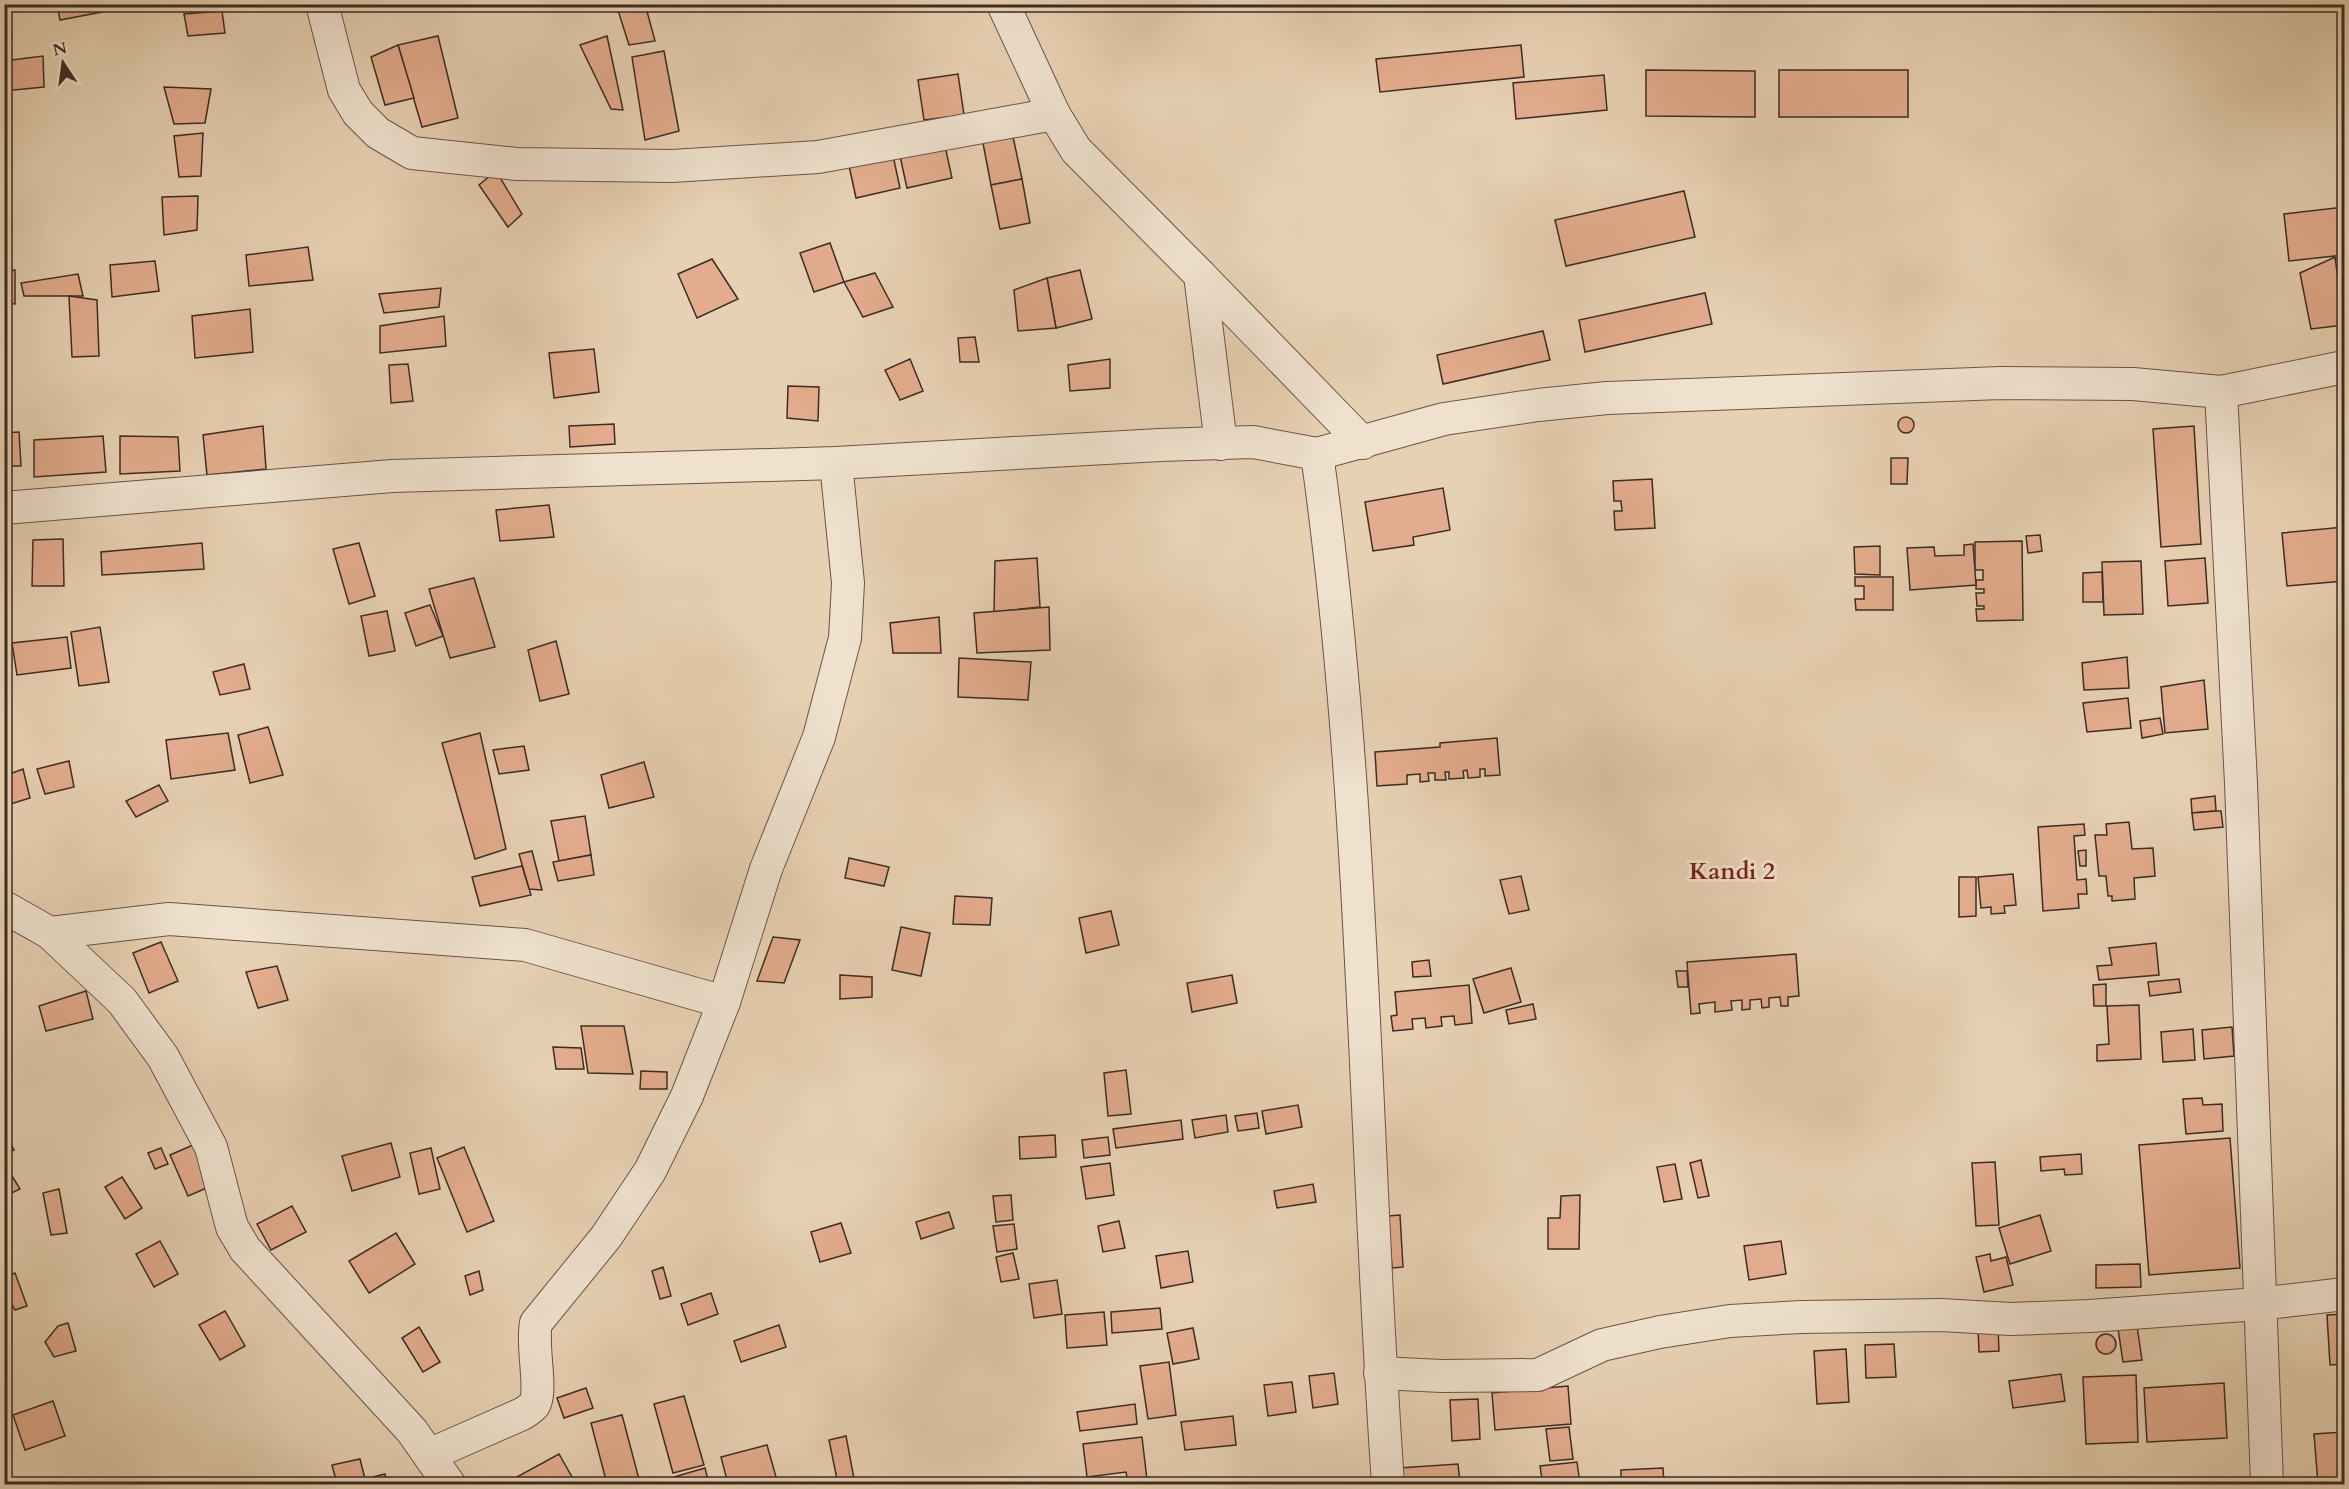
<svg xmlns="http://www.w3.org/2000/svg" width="2349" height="1489" font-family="Cardo,serif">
<rect width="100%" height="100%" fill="#e7d1b3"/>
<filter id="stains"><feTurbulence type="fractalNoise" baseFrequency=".00333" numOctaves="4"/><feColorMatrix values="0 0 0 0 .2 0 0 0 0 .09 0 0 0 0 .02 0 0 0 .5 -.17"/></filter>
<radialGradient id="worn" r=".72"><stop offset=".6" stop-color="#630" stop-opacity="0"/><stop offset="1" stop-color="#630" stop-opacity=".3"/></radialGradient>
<g fill="#e3ac8e" stroke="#3d2c24" stroke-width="1.5">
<path d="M57,4h82v1l-79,15z"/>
<path d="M616,4h29l10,37 -26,4z"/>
<path d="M222,11l3,22 -37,3 -4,-22z"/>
<path d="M438,36l20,82 -36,9 -24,-82z"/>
<path d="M607,36l16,74 -12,-1 -31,-64z"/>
<path d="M398,45l16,53 -29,7 -14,-48z"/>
<path d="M1521,45l3,32 -144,15 -4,-33z"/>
<path d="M664,51l15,80 -34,9 -13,-83z"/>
<path d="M43,56l1,31 -40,4v-30z"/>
<path d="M1646,70l109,1v46l-109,-1z"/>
<rect x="1779" y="70" width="129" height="47"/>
<path d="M958,74l6,41 -40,5 -6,-40z"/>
<path d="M1604,75l3,35 -91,9 -3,-36z"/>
<path d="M164,87l47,2 -6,34 -31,1z"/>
<path d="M1012,132l10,47 -31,6 -9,-47z"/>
<path d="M203,133l-2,43 -22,1 -5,-41z"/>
<path d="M945,146l7,32 -45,10 -7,-32z"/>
<path d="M892,151l8,37 -44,10 -8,-37z"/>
<path d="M496,171l26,43 -14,13 -29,-42z"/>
<path d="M1022,179l8,44 -30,6 -9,-44z"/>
<path d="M1684,191l11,46 -129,29 -11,-46z"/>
<path d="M198,196l-1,34 -33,5 -2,-38z"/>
<path d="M2344,207v48l-55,6 -5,-47z"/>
<path d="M830,243l14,39 -30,10 -14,-39z"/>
<path d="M308,247l5,33 -64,6 -3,-31z"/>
<path d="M2335,257l9,68 -33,4 -11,-56z"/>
<path d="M712,259l26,40 -41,19 -19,-44z"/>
<path d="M155,261l4,30 -47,6 -2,-32z"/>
<path d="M15,270v34l-11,-1v-32z"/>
<path d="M1080,270l12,49 -36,9 -9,-50z"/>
<path d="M875,273l18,34 -30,10 -19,-35z"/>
<path d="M78,274l5,22h-59l-3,-13z"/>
<path d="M1047,278l9,50 -38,3 -4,-41z"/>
<path d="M441,288l-2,19 -55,6 -5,-19z"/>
<path d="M1705,293l7,31 -127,28 -6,-32z"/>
<path d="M69,296l28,4 2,56 -27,1z"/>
<path d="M250,309l3,43 -58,6 -3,-42z"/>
<path d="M444,316l2,30 -66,7v-27z"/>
<path d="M1543,331l7,29 -107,24 -6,-29z"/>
<path d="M975,337l4,25h-19l-2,-24z"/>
<path d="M594,349l5,43 -45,6 -5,-45z"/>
<path d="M910,359l13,32 -23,9 -15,-30z"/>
<path d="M1110,359v29l-40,3 -2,-26z"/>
<path d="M4,361h6v56l-6,-1z"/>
<path d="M408,364l5,37 -22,2 -2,-38z"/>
<path d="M788,386l31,1 -1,34 -31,-3z"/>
<circle cx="1906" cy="425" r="8"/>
<path d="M614,424l1,20 -45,3 -1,-21z"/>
<path d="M263,426l3,43 -59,6 -4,-40z"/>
<path d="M2194,426l7,118 -40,3 -8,-118z"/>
<path d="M19,432l2,34h-17v-33z"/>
<path d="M103,436l3,36 -72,5v-37z"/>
<path d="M120,436l58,1 2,34 -60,3z"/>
<path d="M1891,458h17l-1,26h-16z"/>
<path d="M1652,479l3,49 -40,2 -1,-19h8l-1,-10h-7l-1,-20z"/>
<path d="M1443,488l7,42 -37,7 1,8 -41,6 -8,-49z"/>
<path d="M549,505l5,32 -54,4 -4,-31z"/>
<path d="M2344,527v54l-57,5 -5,-53z"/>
<path d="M2040,535l2,16 -14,2 -2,-17z"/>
<path d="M63,539l1,47h-32l1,-46z"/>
<path d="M2022,541l1,79 -46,1 -1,-12h8v-3h-7l-1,-13h8v-4h-8v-9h7v-10h-8v-28z"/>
<path d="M202,543l2,26 -102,6 -1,-23z"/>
<path d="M359,543l16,53 -26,8 -16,-55z"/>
<path d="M1973,544l3,41 -66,5 -3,-42 27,-1 1,9 29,-1v-10z"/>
<path d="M1880,546v29l-25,-1 -1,-27z"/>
<path d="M1037,558l3,49 -46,5 1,-51z"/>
<path d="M2205,558l3,45 -40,3 -3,-45z"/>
<path d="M2141,561l2,53 -39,1 -2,-53z"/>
<path d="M2102,572l1,30h-20v-29z"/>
<path d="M1855,577h38v33h-37l-1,-11h9v-13h-9z"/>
<path d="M474,578l21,69 -45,11 -21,-69z"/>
<path d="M430,605l13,31 -27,10 -11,-33z"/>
<path d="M1049,607l1,43 -73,3 -3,-40z"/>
<path d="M387,611l8,40 -26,5 -8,-40z"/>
<path d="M939,617l2,36h-48l-3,-30z"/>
<path d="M100,627l9,55 -30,4 -8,-54z"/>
<path d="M67,637l4,31 -54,7 -5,-32z"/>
<path d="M556,641l13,53 -29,7 -12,-51z"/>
<path d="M2127,657l2,31 -45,2 -2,-27z"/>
<path d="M959,658l72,4 -3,38 -70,-3z"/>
<path d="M244,664l6,25 -30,6 -7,-23z"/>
<path d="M2204,680l4,49 -43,4 -4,-46z"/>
<path d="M2128,698l3,30 -44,4 -4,-29z"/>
<path d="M2160,718l3,16 -21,4 -2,-17z"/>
<path d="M268,727l15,48 -33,8 -12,-48z"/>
<path d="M228,733l7,37 -64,9 -5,-39z"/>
<path d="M480,733l26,116 -31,10 -33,-116z"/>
<path d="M1497,738l3,37 -15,1v-7h-5v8l-12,1 -1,-8 -4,1 1,7 -15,1v-7h-4l1,8h-11v-7h-7l1,8 -9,1v-8l-13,1v9l-30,2 -2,-34 65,-5v-4z"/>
<path d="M524,746l5,24 -30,4 -6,-24z"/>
<path d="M69,761l5,26 -29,7 -8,-25z"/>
<path d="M644,762l10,35 -45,11 -8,-33z"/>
<path d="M23,769l7,29 -26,8v-30z"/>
<path d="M159,785l9,16 -32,16 -10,-16z"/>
<path d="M2215,796l1,15 -24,2 -1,-14z"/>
<path d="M2216,811h5l2,16 -29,3 -2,-17z"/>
<path d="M585,816l6,39 -32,6 -8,-40z"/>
<path d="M2129,822l3,27 21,-1 2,28 -21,2 1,21 -23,2v-5h-4l-2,-20h-7l-4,-41h12l-1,-11z"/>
<path d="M2084,824l1,11 -11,1 3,44 9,-1 1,15h-9l1,14 -36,3 -5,-84z"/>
<path d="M2086,850v16h-6l-2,-15z"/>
<path d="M532,851l10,39 -13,-1 -10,-35z"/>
<path d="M591,855l3,20 -36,6 -5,-19z"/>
<path d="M849,858l40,9 -5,19 -39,-8z"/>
<path d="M522,866l9,29 -51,11 -8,-29z"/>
<path d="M2013,874l3,31 -12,1 1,7 -14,1v-7l-10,1 -3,-31z"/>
<path d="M1521,876l8,34 -20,4 -9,-34z"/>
<path d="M1959,877h17v39l-17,1z"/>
<path d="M955,896l37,2 -2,27 -37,-1z"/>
<path d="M1111,911l8,34 -33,8 -7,-35z"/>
<path d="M901,927l29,6 -9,43 -29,-6z"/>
<path d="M773,937l27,3 -16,43 -27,-2z"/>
<path d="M161,942l17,39 -29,12 -16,-40z"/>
<path d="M2156,943l3,32 -60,5 -2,-14 15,-1 -3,-17z"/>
<path d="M1796,954l3,42 -11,1v9h-7l-1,-9 -11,1v9l-7,1 -1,-9 -11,1v9l-8,1v-10l-11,1 1,9 -17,2v-10l-16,2 1,9 -9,1 -4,-52z"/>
<path d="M1429,960l2,16 -18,1 -1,-15z"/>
<path d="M277,966l11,34 -30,8 -12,-36z"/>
<path d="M1511,968l10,34 -37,11 -11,-34z"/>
<path d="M1676,971h11l1,16h-10z"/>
<path d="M840,975l32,2v20l-32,2z"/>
<path d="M1232,975l5,28 -45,9 -5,-29z"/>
<path d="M2179,979l2,13 -31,4 -2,-14z"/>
<path d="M2106,984v22h-12l-1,-21z"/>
<path d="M1469,985l3,38 -17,2 -1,-9 -13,1 1,9 -16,2 -1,-10 -13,1 1,10 -20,2 -2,-15 6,-1 -2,-23z"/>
<path d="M86,991l7,28 -47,12 -7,-25z"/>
<path d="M1533,1004l3,15 -27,5 -3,-14z"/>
<path d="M2139,1005l2,54 -44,2v-16l12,-1 -2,-38z"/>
<path d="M581,1026h43l9,48 -45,-1z"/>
<path d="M2232,1027l2,29 -30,3 -2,-29z"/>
<path d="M2193,1029l2,31 -32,2 -2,-30z"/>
<path d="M553,1047l28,1 3,21h-28z"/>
<path d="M1126,1070l5,44 -23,2 -4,-43z"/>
<path d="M641,1071l26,1v17h-27z"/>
<path d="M2202,1098l1,7 19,-1 1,27 -37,3 -3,-35z"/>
<path d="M1298,1105l4,22 -36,7 -4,-23z"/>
<path d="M1257,1113l2,15 -21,3 -3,-15z"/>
<path d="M1226,1115l2,17 -33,6 -3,-18z"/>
<path d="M1181,1120l2,19 -67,9 -3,-19z"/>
<path d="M4,1129l10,21 -10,4z"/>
<path d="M1055,1135l1,22 -36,2 -1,-22z"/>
<path d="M1108,1137l2,18 -26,3 -2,-18z"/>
<path d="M2230,1138l10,130 -91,7 -10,-130z"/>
<path d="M200,1142l18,41 -30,13 -18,-41z"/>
<path d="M391,1143l9,34 -48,14 -10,-35z"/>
<path d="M464,1147l30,74 -27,11 -30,-74z"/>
<path d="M161,1148l7,16 -13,5 -7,-16z"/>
<path d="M431,1148l9,41 -21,5 -9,-41z"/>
<path d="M2081,1154l1,20 -17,1 -1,-6 -23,2 -1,-14z"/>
<path d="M1701,1160l8,36 -11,2 -8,-35z"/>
<path d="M1995,1162l4,63 -23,1 -4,-63z"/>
<path d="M4,1163l16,26 -15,7 -1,-1z"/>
<path d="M1110,1163l4,32 -28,4 -5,-32z"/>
<path d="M1675,1164l7,35 -18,3 -7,-35z"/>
<path d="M122,1177l20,31 -17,11 -20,-32z"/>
<path d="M1313,1184l3,18 -39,6 -3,-17z"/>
<path d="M59,1189l8,44 -16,2 -8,-42z"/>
<path d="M1011,1195l2,25 -17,2 -3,-26z"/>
<path d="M1580,1195l-1,54h-31v-31h12l1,-22z"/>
<path d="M292,1206l14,26 -35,18 -14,-26z"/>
<path d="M949,1212l5,16 -33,11 -5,-17z"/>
<path d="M1400,1215l3,52 -11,1 -4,-52z"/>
<path d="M2040,1215l11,36 -41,13 -11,-36z"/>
<path d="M1119,1221l6,27 -22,4 -5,-26z"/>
<path d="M841,1223l10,30 -31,9 -9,-30z"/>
<path d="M1014,1224l3,25 -20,3 -4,-26z"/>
<path d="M396,1233l19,31 -46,29 -20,-32z"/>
<path d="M160,1241l18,33 -24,13 -18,-33z"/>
<path d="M1781,1241l5,33 -37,6 -5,-34z"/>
<path d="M1188,1251l5,31 -32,6 -5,-32z"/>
<path d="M1013,1253l6,26 -18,3 -5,-25z"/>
<path d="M1990,1254l1,7 15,-4 7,28 -29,7 -8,-35z"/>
<path d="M2140,1264l1,23 -45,1v-23z"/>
<path d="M663,1267l8,29 -11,3 -8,-28z"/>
<path d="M479,1271l4,19 -13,5 -5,-19z"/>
<path d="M15,1273l12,33 -12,4 -11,-21v-11z"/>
<path d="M1057,1280l5,34 -28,4 -5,-34z"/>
<path d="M711,1293l7,21 -30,11 -7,-21z"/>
<path d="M1160,1308l2,21 -50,4 -1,-21z"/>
<path d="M225,1311l20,35 -25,14 -21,-35z"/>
<path d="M1104,1312l3,33 -40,3 -2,-33z"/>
<path d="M2344,1314v50l-14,1 -3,-50z"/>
<path d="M2136,1319l6,41 -19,2 -6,-40z"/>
<path d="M68,1323l8,28 -22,6 -9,-15 13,-16z"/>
<path d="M779,1325l7,22 -45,15 -7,-21z"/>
<path d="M419,1327l21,35 -17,10 -21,-34z"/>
<path d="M1998,1327l1,24 -20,1 -1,-24z"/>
<path d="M1193,1328l6,31 -26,5 -6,-31z"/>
<circle cx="2106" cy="1344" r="10"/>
<path d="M1894,1344l2,33 -30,1 -1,-33z"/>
<path d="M1846,1349l3,53 -32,2 -3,-53z"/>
<path d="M1169,1362l7,53 -28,4 -8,-53z"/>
<path d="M1334,1373l4,31 -25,4 -4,-32z"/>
<path d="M2061,1374l4,27 -52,7 -4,-27z"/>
<path d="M2136,1375l2,67 -52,2 -3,-67z"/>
<path d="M1292,1382l4,30 -28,4 -4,-31z"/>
<path d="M2224,1383l3,55 -80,4 -3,-54z"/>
<path d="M1568,1386l3,38 -76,6 -3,-37z"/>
<path d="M586,1388l7,20 -29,10 -7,-20z"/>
<path d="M684,1396l20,69 -31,8 -19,-69z"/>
<path d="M1478,1399l2,40 -28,2 -2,-41z"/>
<path d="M53,1401l12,35 -40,14 -12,-35z"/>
<path d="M1135,1404l2,20 -57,7 -3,-19z"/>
<path d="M622,1415l18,68 -33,1 -16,-61z"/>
<path d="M1233,1416l3,29 -51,5 -4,-28z"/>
<path d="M1569,1427l4,32 -23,2 -4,-32z"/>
<path d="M2344,1432v52h-26l-4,-50z"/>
<path d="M846,1436l9,48h-17l-9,-44z"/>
<path d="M1142,1437l5,43 -19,2 -2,-10 -39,5 -4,-33z"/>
<path d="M767,1445l11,39h-50l-7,-27z"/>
<path d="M559,1454l17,30h-72z"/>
<path d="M360,1459l5,20 20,-5 2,10h-50l-5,-19z"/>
<path d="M1577,1462l3,22h-21l-1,-7 -16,2 -2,-13z"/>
<path d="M1458,1464l2,20h-34v-2l-26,2 -1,-16z"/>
<path d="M705,1468l4,16h-33l-2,-7z"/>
<path d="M1663,1468l1,16h-43v-14z"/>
</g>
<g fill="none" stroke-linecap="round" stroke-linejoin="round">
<defs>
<g id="minor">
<path d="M322,4l22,86 14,23 20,20 34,20 105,11 155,2 146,-9 236,-43"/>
<path d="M1003,4l51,110 22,36 124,125 21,169"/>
<path d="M1200,275l163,168"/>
<path d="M2221,392l20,391 26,701"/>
<path d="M1317,454c48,341 47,687 71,1030"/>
<path d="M4,508l388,-32 444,-13 324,-18 93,-3 64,12 127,-35 94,-14 69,-7 394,-15 132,1 88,8 123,-25"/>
<path d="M4,907l46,26 72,68 41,56 48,90 21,80 13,22 167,182 37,53"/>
<path d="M50,933l119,-14 356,26 199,57"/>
<path d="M1380,1373l62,3 96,-1 64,-30 58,-13 70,-11 71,-4 140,-2 70,4 78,-3 170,-12 85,-10"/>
<path d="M429,1455l93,-41c4,-2 9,-6 12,-9 9,-14 -3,-60 2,-82l70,-86 44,-66 37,-75 37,-94 42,-133 53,-132 26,-99 3,-55 -12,-120"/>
</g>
</defs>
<use href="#minor" stroke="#685548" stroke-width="34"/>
<use href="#minor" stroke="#efe1ce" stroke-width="32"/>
</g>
<g text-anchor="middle" stroke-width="6" stroke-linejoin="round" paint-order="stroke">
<g font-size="24" font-weight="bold" fill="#7a1f14" stroke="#efe1ce">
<text x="1732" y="879">Kandi 2</text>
</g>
</g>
<rect width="2349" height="1489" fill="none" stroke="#e7d1b3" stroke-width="24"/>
<rect x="6" y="6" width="2337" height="1477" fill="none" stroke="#3d2c24" stroke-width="3"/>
<rect x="12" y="12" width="2325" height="1465" fill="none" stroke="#3d2c24" stroke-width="1.5"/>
<g transform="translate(63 63) rotate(347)" stroke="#efe1ce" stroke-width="4.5" paint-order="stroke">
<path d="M0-4.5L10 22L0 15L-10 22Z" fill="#3d2c24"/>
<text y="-9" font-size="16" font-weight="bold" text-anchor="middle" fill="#3d2c24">N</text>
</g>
<rect width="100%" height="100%" filter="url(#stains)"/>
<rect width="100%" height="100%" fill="url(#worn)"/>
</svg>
